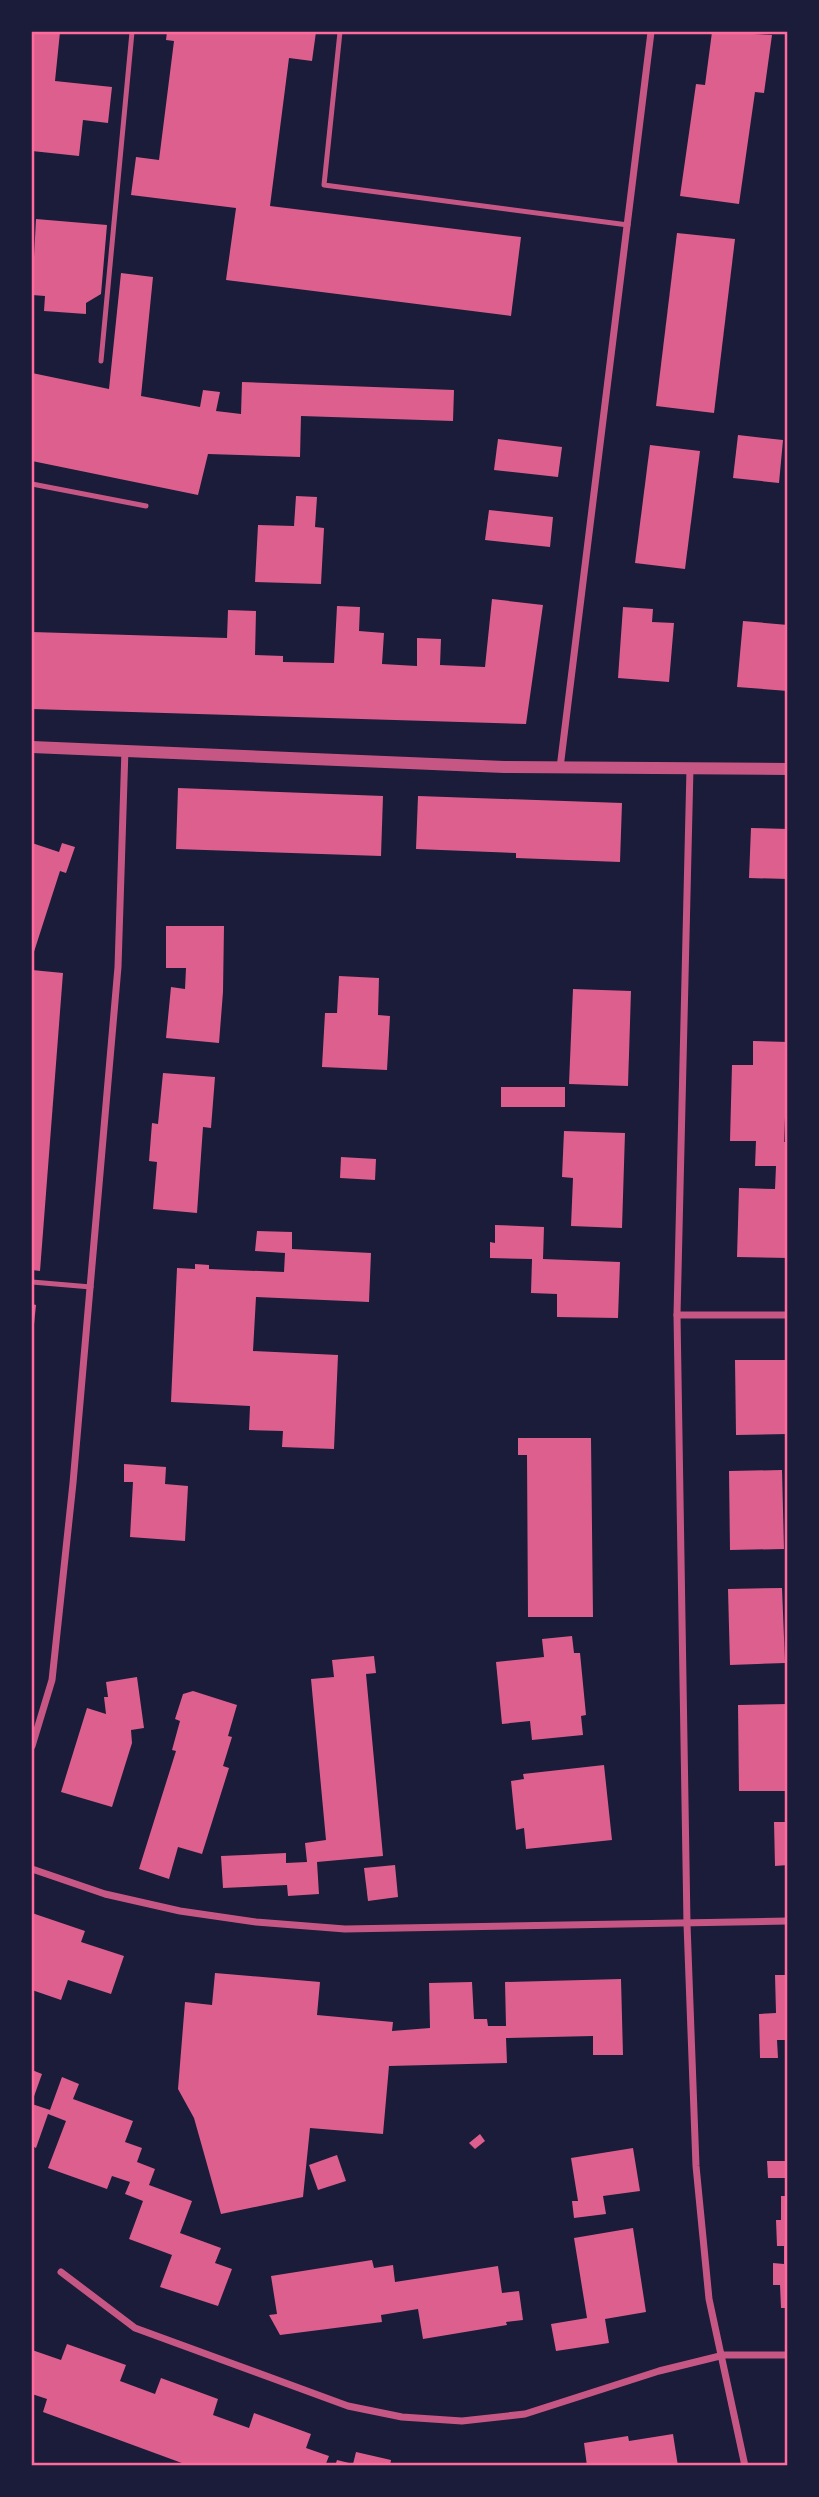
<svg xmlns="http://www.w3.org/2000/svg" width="819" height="2497" font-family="'Roboto Serif',serif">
<rect width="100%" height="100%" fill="#1b1b3a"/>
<g fill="#dd5f8e">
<path d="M32,32h28l-5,49 57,6 -4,36 -25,-3 -4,36 -47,-5z"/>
<path d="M167,32h149l-4,29 -23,-3 -19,148 251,31 -10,79 -285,-36 10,-72 -105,-13 5,-38 23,3 15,-119 -8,-1z"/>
<path d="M712,32l60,3 -8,58 -9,-1 -16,112 -59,-8 16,-112 9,1z"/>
<path d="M36,219l71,6 -6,69 -15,9v11l-42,-3 1,-15 -13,-1z"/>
<path d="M677,233l58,6 -21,174 -58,-7z"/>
<path d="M121,273l32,4 -12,119 59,11 3,-17 17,2 -4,19 25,3 1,-32 212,8 -1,31 -152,-5 -1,41 -92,-3 -10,41 -166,-34v-88l77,16z"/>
<path d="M738,435l45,5 -4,43 -46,-5z"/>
<path d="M498,439l64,8 -4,30 -64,-7z"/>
<path d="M650,445l50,6 -15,118 -50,-6z"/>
<path d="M296,496l21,1 -2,30 9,1 -3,56 -66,-2 3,-57 36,1z"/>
<path d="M489,510l64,7 -3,30 -65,-7z"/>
<path d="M492,599l51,6 -17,119 -494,-15v-77l195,6 1,-28 28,1 -1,44 28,1v6l51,1 3,-57 23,1 -1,24 25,2 -2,31 35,2v-28l24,1 -1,26 45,2z"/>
<path d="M623,607l30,2 -1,13 22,1 -5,59 -51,-4z"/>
<path d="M743,621l45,4v66l-51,-4z"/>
<path d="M178,788l205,8 -2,60 -205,-7z"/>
<path d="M418,796l204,7 -2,59 -104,-4v-5l-100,-4z"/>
<path d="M751,828l37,1v50l-39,-1z"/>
<path d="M32,843l27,9 3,-9 13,4 -9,26 -6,-2 -28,87z"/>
<path d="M166,926h58l-1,66 -4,51 -53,-5 5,-51 14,2 1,-21h-20z"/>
<path d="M32,970l31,3 -23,298 -8,-1z"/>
<path d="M339,976l40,2 -1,37 12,1 -3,54 -65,-3 3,-54h12z"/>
<path d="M573,989l58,2 -3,95 -59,-2z"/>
<path d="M753,1041l35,1 -4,100h4v116l-51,-1 2,-69 36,1 1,-23h-21l1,-25h-26l2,-76h21z"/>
<path d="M163,1073l52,4 -4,51 -8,-1 -6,86 -44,-4 4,-47 -8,-1 3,-38 6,1z"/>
<rect x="501" y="1087" width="64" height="20"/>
<path d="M564,1131l61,2 -3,95 -51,-2 2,-48 -11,-1z"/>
<path d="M341,1157l35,2 -1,21 -35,-2z"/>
<path d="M495,1225l49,2 -1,32 77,3 -2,56 -61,-1v-23l-26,-1 1,-34 -42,-1v-16l5,1z"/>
<path d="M257,1231l35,1v17l79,4 -2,49 -113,-5 -3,54 85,4 -4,94 -52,-2 1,-16 -34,-1 1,-24 -79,-4 6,-134 18,1v-5l14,1v4l75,3 1,-19 -30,-2z"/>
<path d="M32,1304l4,1 -3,29h-1z"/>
<path d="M735,1360h53v74l-52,1z"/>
<path d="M518,1438h73l2,179h-65l-1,-162h-9z"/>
<path d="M124,1464l42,3 -1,17 23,2 -3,55 -55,-4 3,-55h-9z"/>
<path d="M782,1470l2,79 -54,1 -1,-79z"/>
<path d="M782,1588l3,75 -55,2 -2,-76z"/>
<path d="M572,1636l2,17h6l6,62 -5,1 2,19 -51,5 -2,-19 -28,3 -6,-62 48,-5 -2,-18z"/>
<path d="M374,1656l2,17 -10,1 17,182 -66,6 2,32 -31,2 -1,-11 -64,3 -2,-32 65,-3v10l21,-1 -2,-19 21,-3 -15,-161 23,-2 -2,-17z"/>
<path d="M137,1677l7,51 -13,2 1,13 -20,64 -51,-15 26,-84 19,6 -2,-17h4l-2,-15z"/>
<path d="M193,1691l44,14 -9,31 4,1 -9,29 6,2 -27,86 -24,-7 -9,32 -30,-10 37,-118 -4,-1 8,-29 -5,-2 8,-25z"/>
<path d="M788,1704v87h-49l-1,-86z"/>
<path d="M604,1765l8,75 -86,9 -2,-21 -8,2 -5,-49 13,-2 -1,-5z"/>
<path d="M774,1822h14v43l-13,1z"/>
<path d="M395,1865l3,32 -30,4 -4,-33z"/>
<path d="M32,1913l53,18 -4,11 43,14 -13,38 -43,-14 -7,20 -29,-10z"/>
<path d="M215,1973l105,9 -3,33 76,7 -1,9 38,-3 -1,-45 43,-1 2,37h13l1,7h18l-1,-44 116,-3 2,76h-30v-19l-87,2 1,25 -118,3 -6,68 -73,-6 -7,69 -82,17 -27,-96 -16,-29 7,-87 27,3z"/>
<path d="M775,1975h13v65h-11l1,18h-18l-1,-44 17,-1z"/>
<path d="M32,2070l10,4 -10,28z"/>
<path d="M62,2077l17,7 -6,15 60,22 -8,21 17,6 -5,14 18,7 -6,16 43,16 -12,32 41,15 -6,15 17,6 -14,37 -58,-19 12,-32 -43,-16 14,-38 -18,-7 5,-12 -18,-6 -5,13 -59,-21 18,-47 -18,-7 -12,34 -4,-2v-42l18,6z"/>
<path d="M480,2134l5,7 -10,8 -6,-6z"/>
<path d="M633,2148l7,43 -37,5 3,18 -32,4 -2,-17h6l-7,-43z"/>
<path d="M337,2155l9,26 -28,9 -9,-25z"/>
<path d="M767,2161h21v17h-20z"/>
<path d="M781,2196h7v112h-7l-1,-23h-7v-22l11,1v-18h-7l-1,-26h5z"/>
<path d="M633,2228l13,84 -41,7 4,24 -53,8 -5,-27 36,-6 -13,-80z"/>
<path d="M372,2260l2,8 19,-3 2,17 103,-16 4,27 17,-2 4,29 -17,2 1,3 -84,14 -5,-30 -37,6 1,7 -102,13 -11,-20 8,-1 -6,-38z"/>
<path d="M67,2344l59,21 -6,16 35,13 6,-16 57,21 -5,16 36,13 5,-15 57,21 -5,14 23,8 -4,10h-135l-147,-54 4,-13 -15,-5v-44l29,10z"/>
<path d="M673,2434l5,32h-91l-3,-23 44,-7 1,5z"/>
<path d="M356,2452l35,8 -1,6h-55l2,-6 16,4z"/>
</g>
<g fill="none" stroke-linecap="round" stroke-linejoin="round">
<g stroke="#c65784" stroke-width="5">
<path d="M340,32l-16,153 304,40"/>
<path d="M101,361l31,-329"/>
<path d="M32,484l114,22"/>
<path d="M32,1282l59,5"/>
</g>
<g stroke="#c65784" stroke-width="7">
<path d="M560,768l91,-736"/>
<path d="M690,768l-13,547 10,609 9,242 13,133 36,167"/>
<path d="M677,1315h111"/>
<path d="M32,1746l20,-66 21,-197 45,-516 7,-218"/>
<path d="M32,1869l73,25 75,17 76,11 89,7 443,-8"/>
<path d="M61,2272l74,56 213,78 54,11 60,4 63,-7 134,-43 65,-16h64"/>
</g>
<path stroke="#c65784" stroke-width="12" d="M32,747l472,20 284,2"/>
</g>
<rect width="819" height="2497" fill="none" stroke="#1b1b3a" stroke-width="66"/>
<rect x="33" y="33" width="753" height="2431" fill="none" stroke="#ff6b9d" stroke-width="2.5"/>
</svg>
